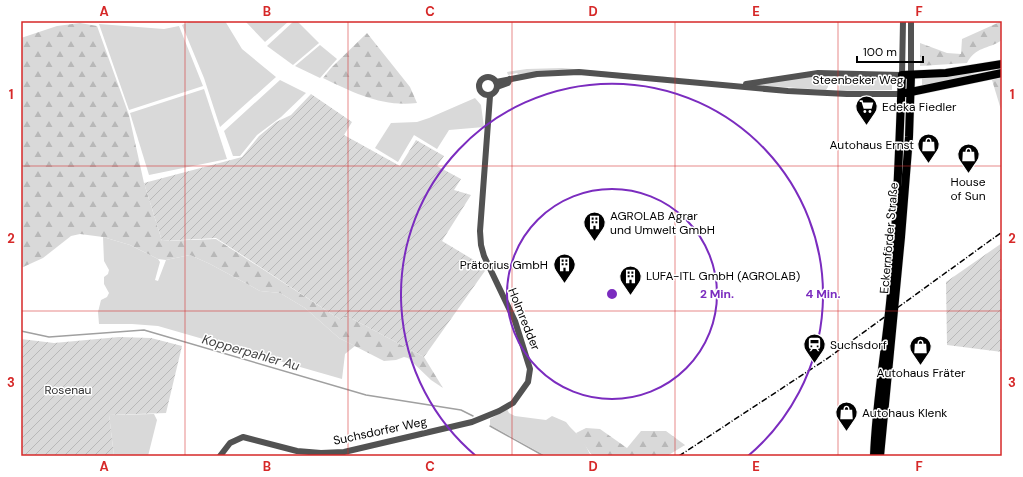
<svg xmlns="http://www.w3.org/2000/svg" width="1023" height="477" font-family="'DM Sans',sans-serif">
<defs>
<pattern id="forest-firs" width="22" height="20" patternUnits="userSpaceOnUse"><rect width="22" height="20" fill="#d9d9d9"/><path d="M5 1l3.5 6h-7zM16 11l3.5 6h-7z" fill="#b8b8b8"/></pattern>
<pattern id="garden-furrows" width="10" height="10" patternUnits="userSpaceOnUse"><rect width="10" height="10" fill="#d9d9d9"/><path d="M-1 1l2-2M0 10L10 0M9 11l2-2" fill="none" stroke="#b8b8b8"/></pattern>
</defs>
<rect width="100%" height="100%" fill="#fff"/>
<g fill="#d9d9d9">
<path d="M191,21h34l17,28 34,28 -56,50 -16,-49 -22,-53z"/>
<path d="M245,21h44l-24,21z"/>
<path d="M294,21h3l22,22 -26,22 -26,-19z"/>
<path d="M99,24l65,5 15,-3 24,60 -74,24z"/>
<path d="M320,45l17,14 -17,19 -25,-12z"/>
<path d="M562,68l129,11 -129,-9 -44,4 -1,-1 -9,2 -1,-3 20,-3z"/>
<path d="M972,73l6,2 -56,11v-8z"/>
<path d="M828,75v12l-2,3 -70,-5 44,-8z"/>
<path d="M841,75l51,4v11l-53,1z"/>
<path d="M280,80l26,13 -25,24 -24,18 -17,21h-7l-9,-25z"/>
<path d="M204,89l23,70 -78,16 -19,-62z"/>
<path d="M475,98l6,7 3,22 -35,3 -12,19 -23,-14 -16,27 -23,-14 16,-25 26,-1 12,-4z"/>
<path d="M103,237l27,8 28,14 2,3 -5,18 3,1 8,-21 24,-5 20,9 50,27 20,2 25,15 34,30 16,8 -10,8 -3,25 -184,-53 -26,-2h-33l-1,-12 3,-12 6,-3 2,-4 -5,-9v-7l4,-3 1,-4 -5,-9z"/>
<path d="M507,409l2,4 6,3 31,4 6,-4 14,6 4,5 12,12 9,17h-45l-56,-31v-6z"/>
<path d="M154,414l3,6 -9,36h-34l-5,-41z"/>
</g>
<g fill="url(#forest-firs)">
<path d="M1002,21v19c-15,10 -26,6 -35,23l-47,3v-23l27,10 14,1 1,-15z"/>
<path d="M80,23l17,3 32,89 15,68 18,58 54,-2 125,81 4,-5 79,42 19,31 -12,-8 -23,-22 -4,-1 -8,3 -12,1 -45,-23 -34,-30 -25,-15 -20,-2 -50,-27 -20,-9 -24,5 -8,-1 -28,-14 -27,-8 -23,-3 -9,2 -28,22 -22,10v-230l36,-12z"/>
<path d="M367,33l43,54 7,16c-35,4 -63,-10 -94,-25l8,-10z"/>
<path d="M1000,78l2,3v32l-10,-33z"/>
<path d="M586,428l14,1 27,19 14,-17h25l19,14 -18,11h-73l-3,-2 -15,-21z"/>
</g>
<g fill="url(#garden-furrows)">
<path d="M311,94l41,28 -8,13 56,31 16,-26 28,16 -7,10 24,13 -7,11 17,5 -29,46 45,27 -63,89 -79,-42 -4,5 -125,-82 -54,3 -18,-58 98,-26 17,-21 17,-14 15,-7z"/>
<path d="M1002,243v109l-55,-7 -1,-63z"/>
<path d="M119,337l32,1 31,8 -16,67 -57,2 5,41h-93v-117l33,4z"/>
</g>
<g fill="none" stroke-linecap="round" stroke-linejoin="round">
<g stroke="#a0a0a0" stroke-width="1.5">
<path d="M21,331l28,6 95,-7 222,65 95,15 12,6"/>
<path d="M490,426l54,30"/>
</g>
<defs>
<g id="major">
<path d="M906,93l96,-20"/>
<path d="M874,456c2,-55 12,-108 17,-163 6,-72 8,-145 11,-218l44,-2 56,-9"/>
<path d="M880,456l21,-219 8,-100 2,-62"/>
</g>
</defs>
<use href="#major" stroke="#dbdbdb" stroke-width="9"/>
<g stroke="#525252" stroke-width="6">
<path d="M911,21v54"/>
<circle cx="488" cy="86" r="9"/>
<path d="M496,82l41,-8 42,-2 209,19 59,3h55"/>
<path d="M746,84l72,-11 84,2 1,-54"/>
<path d="M497,87l11,-4 2,-4"/>
<path d="M220,456l10,-13 13,-6 54,14 24,2 23,-1 128,-30 27,-11 14,-8 15,-21 2,-13 -15,-48 -31,-65 -3,-11 -1,-14 10,-135"/>
</g>
<use href="#major" stroke="#000" stroke-width="8"/>
<path stroke="#000" stroke-width="1.5" stroke-dasharray="6 2 1 2" stroke-linecap="butt" d="M679,456l149,-98 174,-126"/>
</g>
<path fill="none" stroke="#d62828" stroke-width="1" stroke-opacity="0.55" d="M185,21v435M348,21v435M512,21v435M675,21v435M838,21v435M21,166h981M21,311h981"/>
<g fill="none" stroke="#7b2cbf" stroke-width="2">
<circle cx="612" cy="294" r="105"/>
<path d="M476 456A211 211 0 1 1 748 456"/>
</g>
<defs>
<symbol id="supermarket-pin" viewBox="-11 -11 22 30"><path d="M0 17L-7.5 6A9.5 9.5 0 1 1 7.5 6Z" fill="#000" stroke="#fff"/><path d="M-6-5.5h2.5l.6 2H6L4.5 2H-2.5L-4.4-4H-6ZM-1.5 3.2a1.3 1.3 0 1 0 .1 0ZM3 3.2a1.3 1.3 0 1 0 .1 0Z" fill="#fff"/></symbol>
<symbol id="shop-pin" viewBox="-11 -11 22 30"><path d="M0 17L-7.5 6A9.5 9.5 0 1 1 7.5 6Z" fill="#000" stroke="#fff"/><path d="M-5-2.5h2.3a2.7 3.5 0 0 1 5.4 0H5L5.5 6h-11ZM-1.5-2.5h3a1.5 2.3 0 0 0-3 0Z" fill="#fff"/></symbol>
<symbol id="building-pin" viewBox="-11 -11 22 30"><path d="M0 17L-7.5 6A9.5 9.5 0 1 1 7.5 6Z" fill="#000" stroke="#fff"/><path d="M-4-6H4V6H1V3H-1V6H-4ZM-2.5-4.3h1.7v1.8h-1.7ZM.8-4.3h1.7v1.8H.8ZM-2.5-1h1.7V.8h-1.7ZM.8-1h1.7V.8H.8Z" fill="#fff"/></symbol>
<symbol id="station-pin" viewBox="-11 -11 22 30"><path d="M0 17L-7.5 6A9.5 9.5 0 1 1 7.5 6Z" fill="#000" stroke="#fff"/><path d="M-3-6H3Q5-6 5-4V2Q5 4 3 4L4.5 6H3L1.5 4h-3L-3 6H-4.5L-3 4Q-5 4-5 2V-4Q-5-6-3-6ZM-3.5-4v3h7v-3ZM-3.5 1v1.5H-2V1ZM2 1v1.5H3.5V1Z" fill="#fff"/></symbol>
</defs>
<g fill-rule="evenodd">
<use href="#supermarket-pin" x="854" y="94" width="25" height="34"/>
<use href="#shop-pin" x="916" y="132" width="25" height="34"/>
<use href="#shop-pin" x="956" y="142" width="25" height="34"/>
<use href="#building-pin" x="582" y="210" width="25" height="34"/>
<use href="#building-pin" x="552" y="252" width="25" height="34"/>
<use href="#building-pin" x="618" y="264" width="25" height="34"/>
<use href="#station-pin" x="802" y="332" width="25" height="34"/>
<use href="#shop-pin" x="908" y="334" width="25" height="34"/>
<use href="#shop-pin" x="834" y="400" width="25" height="34"/>
</g>
<g text-anchor="middle" stroke-width="3" stroke-linejoin="round" paint-order="stroke">
<g font-size="12" fill="#000" stroke="#fff">
<text x="858" y="84">Steenbeker Weg</text>
<text transform="translate(889 238) rotate(-85)" y="4">Eckernförder Straße</text>
<text transform="translate(524 319) rotate(68)" y="4">Holmredder</text>
<text transform="translate(380 431) rotate(-12)" y="4">Suchsdorfer Weg</text>
</g>
<g font-size="12" fill="#000" stroke="#fff" text-anchor="start">
<text x="882" y="111">Edeka Fiedler</text>
<text x="914" y="149" text-anchor="end">Autohaus Ernst</text>
<text x="968" y="186" text-anchor="middle">House<tspan x="968" dy="14">of Sun</tspan></text>
<text x="610" y="220">AGROLAB Agrar<tspan x="610" dy="14">und Umwelt GmbH</tspan></text>
<text x="548" y="269" text-anchor="end">Prätorius GmbH</text>
<text x="646" y="280">LUFA-ITL GmbH (AGROLAB)</text>
<text x="830" y="349">Suchsdorf</text>
<text x="921" y="377" text-anchor="middle">Autohaus Fräter</text>
<text x="862" y="417">Autohaus Klenk</text>
</g>
<g font-size="12" fill="#303030" stroke="#fff">
<text x="68" y="394">Rosenau</text>
</g>
<g font-size="13" font-style="italic" fill="#414141" stroke="#fff">
<text transform="translate(251 352) rotate(16)" y="5">Kopperpahler Au</text>
</g>
</g>
<circle cx="612" cy="294" r="6" fill="#7b2cbf" stroke="#fff" stroke-width="2"/>
<g font-size="12" text-anchor="middle" font-weight="bold" fill="#7b2cbf" stroke="#fff" stroke-width="3" stroke-linejoin="round" paint-order="stroke">
<text x="717" y="298">2 Min.</text>
<text x="823" y="298">4 Min.</text>
</g>
<rect width="1023" height="477" fill="none" stroke="#ffffff" stroke-width="44"/>
<path d="M857 56v6h66v-6" fill="none" stroke="#000000" stroke-width="2"/>
<text x="863" y="56" font-size="12" fill="#000000" stroke="#ffffff" stroke-width="3" paint-order="stroke">100 m</text>
<rect x="22" y="22" width="979" height="433" fill="none" stroke="#d62828" stroke-width="1.5"/>
<g font-size="13" text-anchor="middle" font-weight="bold" fill="#d62828">
<text x="104" y="16">A</text>
<text x="267" y="16">B</text>
<text x="430" y="16">C</text>
<text x="593" y="16">D</text>
<text x="756" y="16">E</text>
<text x="919" y="16">F</text>
<text x="11" y="99">1</text>
<text x="1012" y="99">1</text>
<text x="11" y="243">2</text>
<text x="1012" y="243">2</text>
<text x="11" y="387">3</text>
<text x="1012" y="387">3</text>
<text x="104" y="471">A</text>
<text x="267" y="471">B</text>
<text x="430" y="471">C</text>
<text x="593" y="471">D</text>
<text x="756" y="471">E</text>
<text x="919" y="471">F</text>
</g>
</svg>
